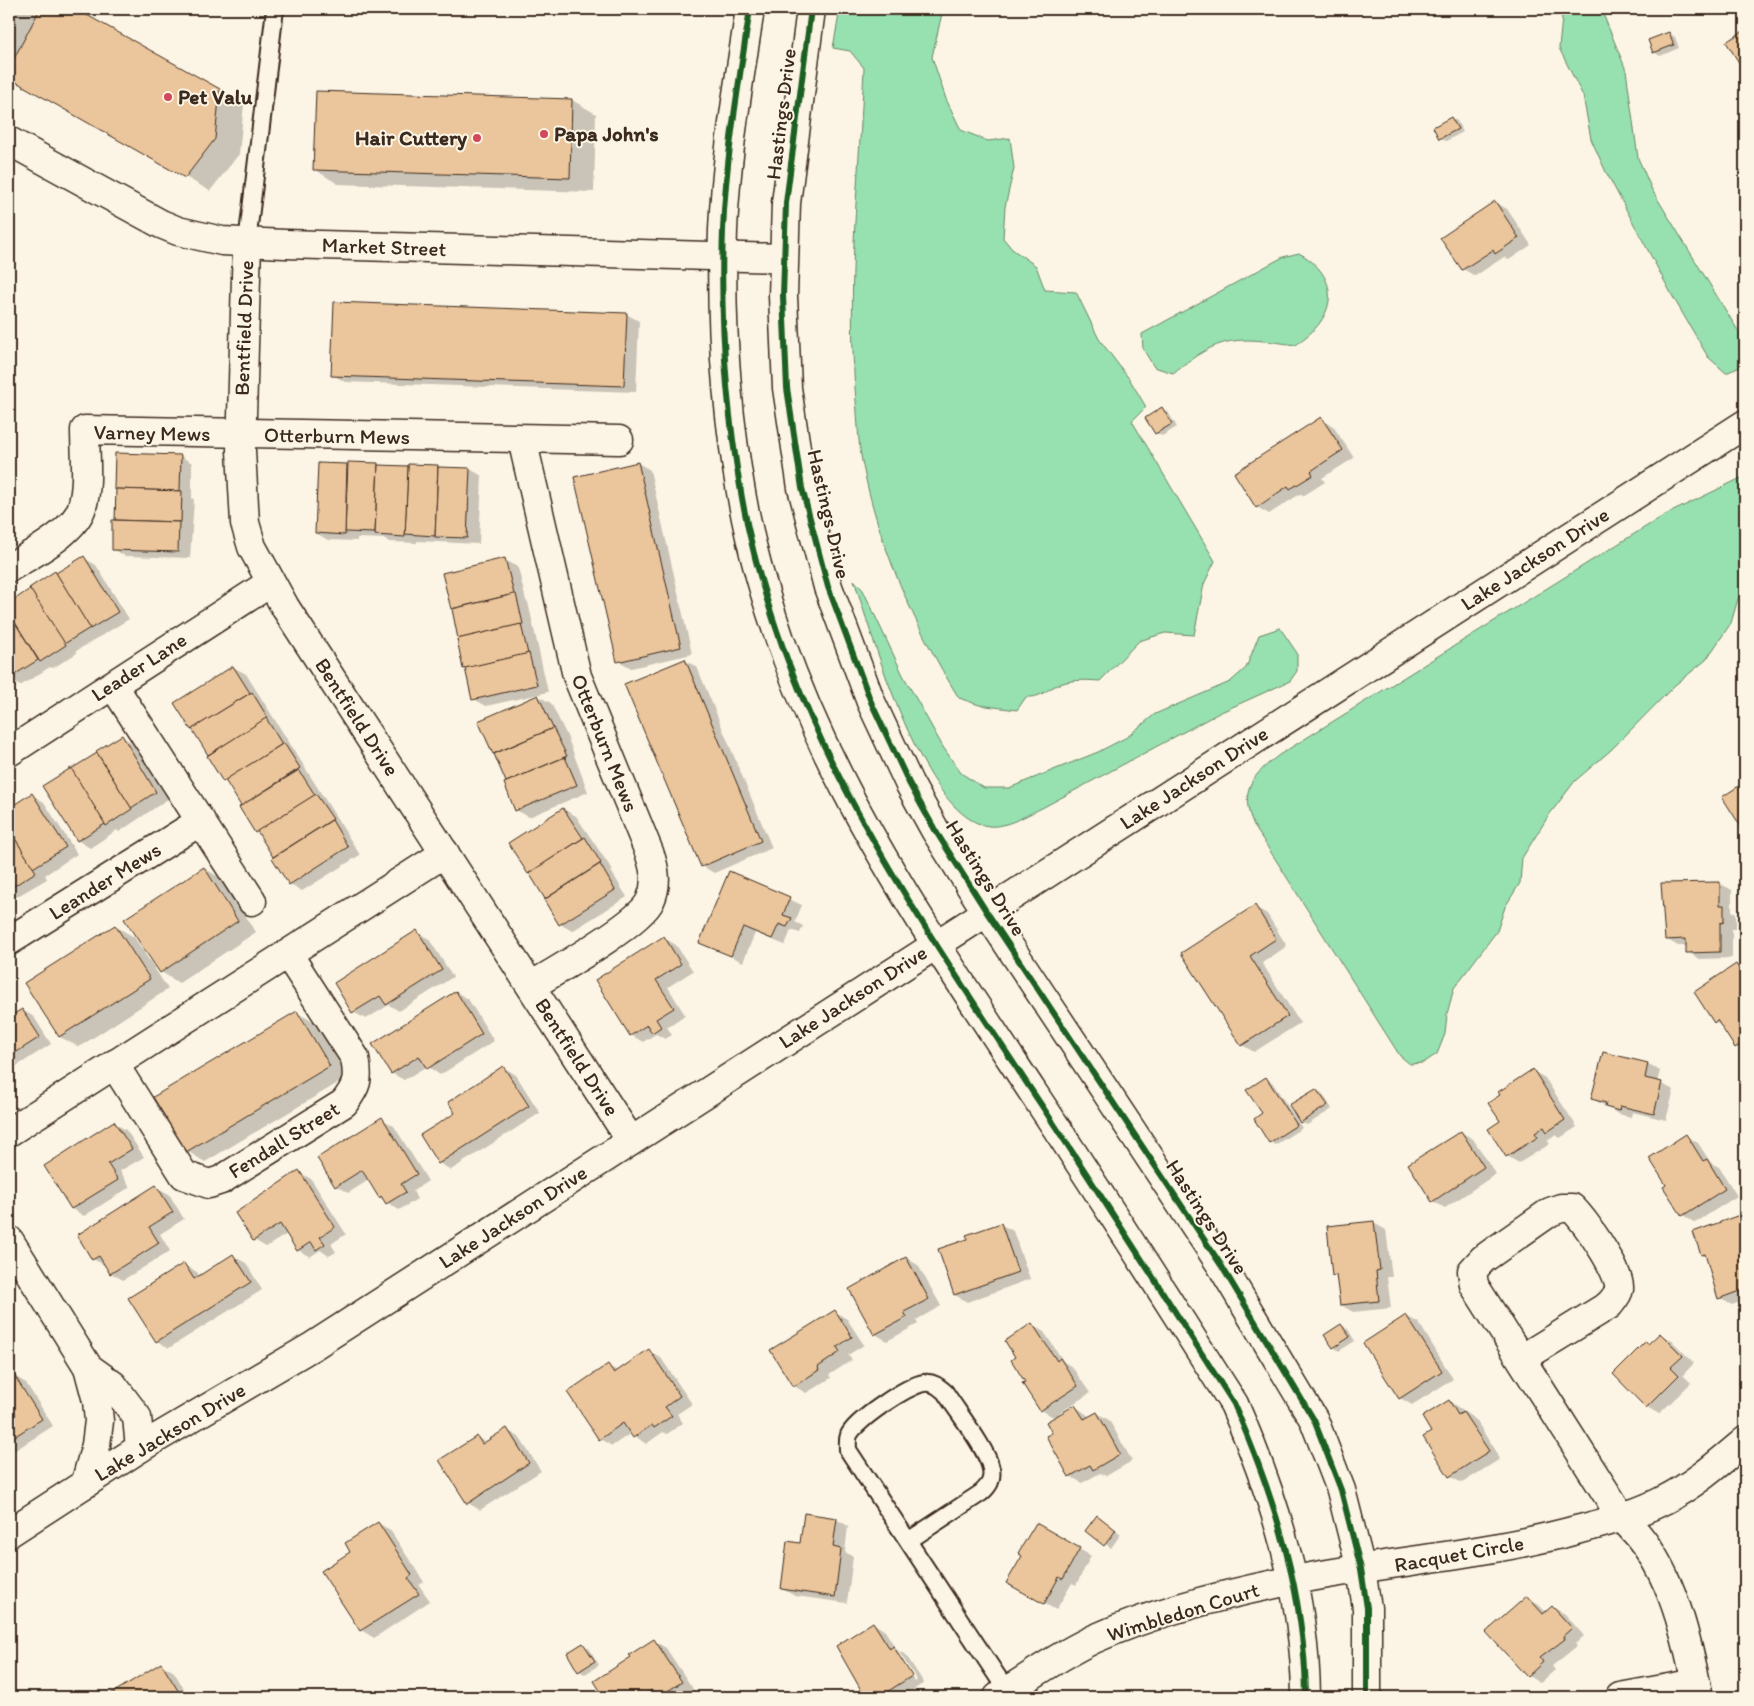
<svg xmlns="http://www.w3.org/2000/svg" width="1754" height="1706" font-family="Itim,sans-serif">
<rect width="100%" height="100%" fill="#fcf5e5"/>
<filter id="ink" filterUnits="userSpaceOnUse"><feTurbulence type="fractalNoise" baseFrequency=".02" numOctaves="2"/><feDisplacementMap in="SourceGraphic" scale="10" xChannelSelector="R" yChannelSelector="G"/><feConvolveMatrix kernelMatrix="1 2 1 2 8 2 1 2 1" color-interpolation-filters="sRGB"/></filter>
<g filter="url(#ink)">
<g fill="#97e0af" stroke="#698566">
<path d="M840,9h103l-11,48 14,42 15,31 27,11 22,-3 4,30 -9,39 -2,31 9,11 24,17 9,24 31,2 23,47 31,41 16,27 -14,14 83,140 -11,23 -10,51 -29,-2 -26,8 -39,40c-16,-1 -30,-2 -45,5 -11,6 -16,12 -29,11l-9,13 -38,-5 -20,-7c-45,-72 -81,-154 -97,-237 -4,-19 -4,-40 -6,-60 -10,-112 3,-222 8,-333l-14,-17 -17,-3z"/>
<path d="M1557,9h44l25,61 12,88 14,32 93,152v15l-5,10 -14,6 -18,-16 -35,-60 -68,-127 -14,-31 -8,-43 -24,-48 3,-30z"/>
<path d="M1299,253c28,15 41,43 20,71 -6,8 -16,15 -23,21 -60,-8 -74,-11 -123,28l-19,-6 -11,-18 -1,-15 141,-77z"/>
<path d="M1745,476v114l-7,9 -7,24 -25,37 -31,25 -64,65 -36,31 -26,34 -27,43 -2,25 -15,24 -8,24 -43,57 -7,26 -2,20 -8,20 -14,9 -13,1 -10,-8 -147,-232c-14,-35 -1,-48 26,-69l384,-239z"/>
<path d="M854,580l9,10 40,85 40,72 18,26 23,15h25l89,-36 29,-15 28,-23 75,-32 16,-14 13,-33 21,-7 17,25v18l-7,10 -71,32 -177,95c-15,7 -36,20 -53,18 -65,-6 -117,-191 -135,-246z"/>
</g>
<g fill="#0003" fill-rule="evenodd">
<path d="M9,9h65l170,95 -5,50 -29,37 -201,-115z"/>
<path d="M1669,33l6,4 4,11 -19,8 -6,-4z"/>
<path d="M572,100l24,14 -2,78 -256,-8 -24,-15z"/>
<path d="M1451,118l6,3 6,11 -17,9 -6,-3z"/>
<path d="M1495,202l12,7 24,36 -22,15 -5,-3 -29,19 -12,-7z"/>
<path d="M626,314l13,7 -3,71 -291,-10 -12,-7z"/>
<path d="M1162,409l6,3 9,15 -15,9 -6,-3z"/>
<path d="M1321,419l12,7 21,32 -32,20 3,4 -22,14 -3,-2 -31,20 -12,-7z"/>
<path d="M180,456l12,7v35l2,2 -4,58 -65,-2 -12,-7 4,-60z"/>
<path d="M638,463l12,7 42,184 -61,14 -12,-7z"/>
<path d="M319,464h58l4,2 28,1 28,-1 4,2 29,1 12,7 -3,68 -62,-3v2l-28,-1 -4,-3 -28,-1v3l-29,-1 -12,-7z"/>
<path d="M84,558l12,7 33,54 -53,32 1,2 -24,15 -3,-1 -30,19 -11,-7v-76z"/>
<path d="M505,560l13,7 8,34 2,1 20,90 -62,14 -12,-7 -31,-125z"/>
<path d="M684,660l13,7 75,181 -58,25 -12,-7z"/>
<path d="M233,667l13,7 114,181 -58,36 -12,-7 -62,-101 -4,-2 -30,-53z"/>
<path d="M538,696l13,7 16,33 21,56 -59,25 -13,-7 -21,-57 -15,-32z"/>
<path d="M122,737l12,7 34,55 -49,33 -2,-2 -27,18 -13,-8 -33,-54z"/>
<path d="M32,795l12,7 33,52 -32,21 2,4 -38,22v-92z"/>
<path d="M563,809l13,7 37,55h-2l16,26 -55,34 -12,-7 -15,-24h2l-37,-57z"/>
<path d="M204,868l18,11 34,53 -77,51 -18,-11z"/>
<path d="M729,873l73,32 -7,17 8,4 -3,7 -9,-3 -6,15 -30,-12 -12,29 -43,-20z"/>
<path d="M1719,883l13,7v21l4,2v16h-4v29l-32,1 -13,-7v-6h-9l-12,-7z"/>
<path d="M1255,907l12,7 20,32 -25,17 38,60 -46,29 -12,-7 -59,-92z"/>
<path d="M115,926l19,11 34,52 -89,58 -19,-10 -34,-54z"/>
<path d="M417,932l12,7 24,38 -54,34 -10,-6 -23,14 -13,-7z"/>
<path d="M664,938l12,7 17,26 -25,16 17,28 -18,12 5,8 -7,4 -9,-5 -13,8 -12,-7z"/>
<path d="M1737,965l8,5v82l-9,-5 -14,-21 -7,-4z"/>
<path d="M456,992l12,7 26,42 -54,34 -13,-9 -23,14 -13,-7z"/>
<path d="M22,1010l12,7 17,27 -42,27v-52z"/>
<path d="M297,1013l19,10 32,54 -143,85 -18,-11z"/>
<path d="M1648,1064l12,7 -3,11 17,8 -8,30 -34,-8 -1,5 -13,-3 -25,-15z"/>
<path d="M503,1067l13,8 24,38 -89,57 -12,-7 18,-50z"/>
<path d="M1533,1071l12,7 32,49 -17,11 -5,-3 -8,5 3,4 -31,19 -12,-7 -5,-34z"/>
<path d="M1266,1079l6,3 30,46 -27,17 -5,-3 -7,-28z"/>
<path d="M1316,1090l6,3 10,16 -25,16 -6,-3z"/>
<path d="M382,1119l12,7 34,55 -15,10 4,8 -18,11 -20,-13 -10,-17 -21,13 -12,-7z"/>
<path d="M114,1123l12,7 18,27 -24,14 10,16 -46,29 -12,-7 -26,-43z"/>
<path d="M1461,1132l12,7 23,35 -51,34 -12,-7z"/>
<path d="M1686,1136l12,7 13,20 8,4 18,29 -42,27 -12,-8 -18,-28z"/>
<path d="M299,1172l12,7 35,55 -15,10 5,8 -7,4 -9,-6 -10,7 -12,-7 -11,-16 -21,13 -12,-7 -18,-27z"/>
<path d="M156,1187l13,7 15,25 -24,15 10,17 -47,29 -12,-7 -5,-7 -13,-7 -14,-23z"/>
<path d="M1745,1214v86l-13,5 -13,-7 -12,-41 -5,-2 -7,-22z"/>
<path d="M1374,1223l12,7 6,47h-5l4,31 -38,4 -12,-7 -4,-27 -4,-3z"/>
<path d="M1000,1224l13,7 17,48 -63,23 -12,-7 14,-56z"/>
<path d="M233,1256l13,7 16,27 -93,58 -12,-7 27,-76 13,7 3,5z"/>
<path d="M906,1258l12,7 23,41 -25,14 2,4 -31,17 -12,-7z"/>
<path d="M835,1312l12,7 17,26 -16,10 4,5 -23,15 2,3 -25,15 -12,-7z"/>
<path d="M1406,1316l13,7 34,56 -41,26 -12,-7z"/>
<path d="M1032,1325l12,7 20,30 8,5 18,26 -31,20 1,2 15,-9 15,11 7,-4 12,7 23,41 -26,15 -6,-3 -18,10 -12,-7 -16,-42 1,-16 -14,-8 -15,-28 -9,-25z"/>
<path d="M1341,1325l6,3 8,13 -16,10 -5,-4z"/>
<path d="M1660,1334l12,7 22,22 -11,12 8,8 -32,31 -12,-7 2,-62z"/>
<path d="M649,1351l12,7 31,46 -15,10 6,9 -16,11 -4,-2 -17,12 -15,-11 -19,13 -12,-7 8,-73 10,5z"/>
<path d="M14,1376l12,7 27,43 -44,28v-75z"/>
<path d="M1449,1401l27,19 24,39 -38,24 -13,-7 -16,-44z"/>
<path d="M507,1430l12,7 22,34 -61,39 -12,-7 9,-66 9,6z"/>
<path d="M836,1519l12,7 -3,26 8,5 -6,46 -52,-7 -13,-7 19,-45z"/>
<path d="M1103,1520l18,14 -10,14 -24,-18z"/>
<path d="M378,1523l12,7 34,52 -5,3 11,16 -56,37 -13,-8 -38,-59 29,-19z"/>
<path d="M1036,1524l55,32 -15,29 -4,-2 -16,27 -48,-27 16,-28z"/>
<path d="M1527,1598l12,7 8,8 5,-6 13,7 19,22 -9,8 2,2 -25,20 3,4 -15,13 -12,-7z"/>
<path d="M873,1623l12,8 12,19 9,5 18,28 -22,14h-35l-15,-23 3,-1zM896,1652h3l18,28 -2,2z"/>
<path d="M654,1641l12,7 27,41 -13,8h-75l-9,-15 37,-24z"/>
<path d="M583,1645l6,3 10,17 -14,9 -6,-3z"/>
<path d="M161,1664l13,8 15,25h-81z"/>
<path d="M763,1693l8,4h-12z"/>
</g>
<g fill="#ebc59b" stroke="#3b2a1e">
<path d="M40,9h36l144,80 -5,50 -30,39 -176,-100v-10z"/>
<path d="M1745,30v42l-19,-30z"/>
<path d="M1669,32l5,13 -21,8 -5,-13z"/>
<path d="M316,91l256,8 -2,79 -257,-8z"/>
<path d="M1451,117l7,12 -19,10 -6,-12z"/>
<path d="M1495,201l24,37 -24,16 -2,-4 -31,20 -22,-32z"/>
<path d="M334,302l293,11 -3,73 -293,-10z"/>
<path d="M1162,407l10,17 -17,10 -10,-16z"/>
<path d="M1321,417l22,33 -32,21 2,4 -23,14 -2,-3 -32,22 -22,-35z"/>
<path d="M115,453l66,2 -1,36 -66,-2z"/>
<path d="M348,462l30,1 -3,70 -30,-1z"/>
<path d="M638,462l43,185 -64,15 -43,-185z"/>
<path d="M318,463l29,1 -2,71 -30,-2z"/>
<path d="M408,464l30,1 -3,71 -30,-2z"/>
<path d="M378,465l30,1 -3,71 -30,-2z"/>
<path d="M438,467l32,1 -3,70 -32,-1z"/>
<path d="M116,489l66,2 -1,31 -66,-2z"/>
<path d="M112,520l67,2 -1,30 -66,-2z"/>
<path d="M84,556l34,56 -28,17 -34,-56z"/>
<path d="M505,558l9,36 -63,15 -9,-36z"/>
<path d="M55,571l35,57 -26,16 -35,-56z"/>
<path d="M30,589l36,56 -26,17 -31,-49v-10z"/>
<path d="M514,594h2l7,30 -65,15 -6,-30z"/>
<path d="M9,613l29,47 -29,18z"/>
<path d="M521,624l7,30 -65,15 -6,-30z"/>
<path d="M529,653l8,32 -65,15 -7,-32z"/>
<path d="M685,659l76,182 -60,26 -77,-183z"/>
<path d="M233,666l17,27 -59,37 -17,-27z"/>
<path d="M252,692l16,26 -60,37 -16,-26z"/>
<path d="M538,695l15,33 -60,26 -15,-33z"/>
<path d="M266,718l16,26 -59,38 -16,-26z"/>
<path d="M553,728l14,28 -61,26 -12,-28z"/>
<path d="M122,735l34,57 -25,16 -35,-57z"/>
<path d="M284,743l16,25 -59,38 -16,-26z"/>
<path d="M97,753l35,56 -26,17 -35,-57z"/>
<path d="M565,757l12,28 -62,26 -11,-28z"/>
<path d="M71,768l34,56 -28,17 -35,-55z"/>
<path d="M299,770l16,25 -60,38 -16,-26z"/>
<path d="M1745,782v51l-23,-36z"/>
<path d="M32,793l34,54 -33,21 -24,-39v-21z"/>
<path d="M316,794l17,25 -60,38 -16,-26z"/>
<path d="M563,808l20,30 -55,36 -20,-31z"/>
<path d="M332,820l16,27 -59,38 -17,-27z"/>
<path d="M9,829l27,43 -27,17z"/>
<path d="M585,837l16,26 -56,36 -16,-26z"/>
<path d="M600,864l15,26 -56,35 -15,-25z"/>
<path d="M204,867l34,54 -78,52 -36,-54z"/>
<path d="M729,871l61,26 -7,18 9,3 -5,9 -8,-3 -7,15 -29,-12 -12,29 -32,-13z"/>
<path d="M1720,882v23h4v17l-4,1v29l-34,1v-14l-21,1 -4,-57z"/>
<path d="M1255,905l21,34 -26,17 38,60 -47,30 -60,-93z"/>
<path d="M115,925l35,54 -91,58 -35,-54z"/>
<path d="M417,930l25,40 -56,35 -6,-9 -28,17 -18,-30z"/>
<path d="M664,936l17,28 -25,16 18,28 -18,11 5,8 -9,6 -5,-8 -17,11 -35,-56z"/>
<path d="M1736,964l9,13v64l-10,7 -18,-28 -3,3 -20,-31z"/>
<path d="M456,991l26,43 -55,35 -8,-13 -28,18 -19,-30z"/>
<path d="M22,1009l18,28 -31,20v-40z"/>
<path d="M297,1011l33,55 -144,86 -33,-55z"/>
<path d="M1603,1052l45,11 -3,15 17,4 -8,32 -34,-8 -1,5 -14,-4 1,-4 -15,-4z"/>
<path d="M503,1066l26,40 -91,58 -18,-29 35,-22 -7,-11z"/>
<path d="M1533,1069l32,51 -18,12 -3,-5 -9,6 3,4 -32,20 -18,-28 12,-8 -12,-18 12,-8 -2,-3z"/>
<path d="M1266,1077l31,48 -28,18 -15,-24 8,-6 -16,-23z"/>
<path d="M1316,1089l12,16 -28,18 -11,-18z"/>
<path d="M382,1117l35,57 -16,10 5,8 -20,12 -5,-8 -2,2 -17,-28 -27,17 -18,-29z"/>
<path d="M114,1121l18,28 -24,15 10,16 -47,29 -27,-43z"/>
<path d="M1461,1131l23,36 -52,35 -24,-38z"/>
<path d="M1686,1134l17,27 4,-2 18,30 -43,27 -19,-29 3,-2 -17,-27z"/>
<path d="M299,1170l36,57 -15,10 5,7 -9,6 -5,-8 -14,9 -17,-27 -27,17 -18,-28z"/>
<path d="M156,1185l17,27 -24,15 10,16 -49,31 -11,-18 -7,4 -15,-25z"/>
<path d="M1745,1213v76l-27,10 -13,-45 -4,1 -8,-23z"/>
<path d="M1374,1221l6,49 -4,1 3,30 -39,4 -4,-30 -4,1 -5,-50z"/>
<path d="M1001,1223l17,49 -64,23 -16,-46 30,-10 -2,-4z"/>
<path d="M233,1254l18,28 -95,60 -28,-44 56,-35 10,16z"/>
<path d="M906,1257l23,42 -25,13 3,5 -33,18 -25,-46z"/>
<path d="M835,1310l17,27 -15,10 3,5 -22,15 1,3 -26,17 -23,-37z"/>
<path d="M1406,1315l36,56 -43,28 -36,-56z"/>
<path d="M1032,1323l25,38 3,-3 18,28 -38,25 -18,-28 3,-1 -14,-22 4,-3 -10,-16z"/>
<path d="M1341,1324l9,13 -17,11 -9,-13z"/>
<path d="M1660,1333l23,23 -12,11 8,8 -33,33 -33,-34 33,-33 2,3z"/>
<path d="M649,1349l31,47 -15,11 7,9 -18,12 -2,-3 -19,13 -10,-15 -24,17 -32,-48 41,-28 6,9z"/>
<path d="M14,1375l28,44 -33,21v-62z"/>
<path d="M1449,1400l9,15 5,-3 26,39 -40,26 -26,-40 8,-5 -9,-15z"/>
<path d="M1075,1405l9,14 13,-7 23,42 -27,16 -3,-5 -21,12 -23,-41 6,-3 -6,-11z"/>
<path d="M507,1428l22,35 -62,41 -28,-44 38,-24 5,8z"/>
<path d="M804,1513l33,5 -4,29 8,2 -6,48 -54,-8 6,-48 13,2z"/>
<path d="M1097,1515l19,15 -12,16 -19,-15z"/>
<path d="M378,1522l34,53 -4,3 11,16 -59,37 -39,-60 29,-19 -5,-9z"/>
<path d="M1036,1523l44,25 -17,31 -4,-2 -15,27 -38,-21 16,-27 -4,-3z"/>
<path d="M1527,1596l16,18 9,-8 20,22 -9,8 2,3 -25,19 3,4 -16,15 -41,-45z"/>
<path d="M873,1622l17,27 3,-3 19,30 -33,21h-14l-29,-51z"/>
<path d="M654,1639l28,43 -24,15 -6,-7 -11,7h-37l-10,-16 37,-24 -2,-2z"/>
<path d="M583,1643l12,18 -17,11 -11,-19z"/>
<path d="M161,1663l21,34h-76z"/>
</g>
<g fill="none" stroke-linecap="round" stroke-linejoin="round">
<defs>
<g id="lane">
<path d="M247,243l28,-234"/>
<path d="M908,1541l73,-48c8,-7 12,-13 10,-24 -3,-19 -35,-59 -46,-77 -7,-6 -12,-10 -21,-9 -16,2 -69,38 -75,52 -2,5 -1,10 -1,15l159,241"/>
</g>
<g id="street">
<path d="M9,141l152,83 17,7 44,10 63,3 498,14"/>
<path d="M247,243l-6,208 4,72 7,24 33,60 346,534"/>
<path d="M522,439l55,237 72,176c6,17 9,32 1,49 -10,22 -94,70 -119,85"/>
<path d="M9,568c22,-14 65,-35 73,-61 7,-23 3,-52 3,-77l534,10"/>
<path d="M113,685l139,216"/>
<path d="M9,752l261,-169"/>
<path d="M9,941l192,-120"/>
<path d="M114,1064l70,111 25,9 12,-4 123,-77c13,-17 15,-23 11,-45l-67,-104"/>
<path d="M9,1132l436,-279"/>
<path d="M9,1240l79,127 9,34 2,20 -3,24 -11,39"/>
<path d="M1521,1359l88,-54c4,-5 9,-10 10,-16 2,-18 -35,-69 -47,-81h-11l-11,4 -67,47 -11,12 2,14 148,233c50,46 63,115 77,179"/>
<path d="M88,1367l25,18 24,32 3,31"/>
<path d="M998,1697c31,-20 62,-42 96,-58 63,-28 134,-46 201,-59 95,-19 191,-25 285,-51 29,-7 57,-15 84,-29 30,-15 55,-37 81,-59"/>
<path d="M1620,1697l76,-14"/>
</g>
<g id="secondary">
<path d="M750,9c-11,73 -24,147 -27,221 -3,89 3,180 19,268 41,227 168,408 292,596 68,102 134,207 200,310 41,94 71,190 72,293"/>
<path d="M811,9l-25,194 -3,93 4,92 15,100 26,99 43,115 38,81 26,47 51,81 235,354 93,155 27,70 20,79 6,39v89"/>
<path d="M9,1533l131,-85 173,-102 1432,-922"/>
</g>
</defs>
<use href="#lane" stroke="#3b2a1e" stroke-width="20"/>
<use href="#street" stroke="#3b2a1e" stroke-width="31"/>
<use href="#secondary" stroke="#3b2a1e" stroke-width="31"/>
<use href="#lane" stroke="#fcf5e5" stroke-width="16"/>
<use href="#street" stroke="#fcf5e5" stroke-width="28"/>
<use href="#secondary" stroke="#fcf5e5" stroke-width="28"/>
<defs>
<g id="cycleway">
<path d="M750,9c-11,73 -24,147 -27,221 -3,89 3,180 19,268 41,227 168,408 292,596 68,102 134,207 200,310 41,94 71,190 72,293"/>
<path d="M811,9l-25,194 -3,93 4,92 15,100 26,99 43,115 38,81 26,47 51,81 235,354 93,155 27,70 20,79 6,39v89"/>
</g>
</defs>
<use href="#cycleway" stroke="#fcf5e5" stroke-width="9"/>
<use href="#cycleway" stroke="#1b5e20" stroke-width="6"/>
</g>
</g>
<g fill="#d1495b" stroke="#fcf5e5" stroke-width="2">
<circle cx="168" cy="97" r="5"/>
<circle cx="544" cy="134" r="5"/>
<circle cx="477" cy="138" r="5"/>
</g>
<g text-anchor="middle" stroke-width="4" stroke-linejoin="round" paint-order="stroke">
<g font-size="21" font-weight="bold" fill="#3b2a1e" stroke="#fcf5e5" text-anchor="start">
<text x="178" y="104">Pet Valu</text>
<text x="554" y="141">Papa John's</text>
<text x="467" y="145" text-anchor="end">Hair Cuttery</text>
</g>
<g font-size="21" fill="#3b2a1e" stroke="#fcf5e5">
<text transform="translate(781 114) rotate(-83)" y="7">Hastings Drive</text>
<text transform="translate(384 247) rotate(2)" y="7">Market Street</text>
<text transform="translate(244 328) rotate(-88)" y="7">Bentfield Drive</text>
<text transform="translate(152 433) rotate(1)" y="7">Varney Mews</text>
<text transform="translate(337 436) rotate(1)" y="7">Otterburn Mews</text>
<text transform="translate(829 514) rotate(77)" y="7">Hastings Drive</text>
<text transform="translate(1535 559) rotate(-33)" y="7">Lake Jackson Drive</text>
<text transform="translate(139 667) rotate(-33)" y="7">Leader Lane</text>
<text transform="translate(357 717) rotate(57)" y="7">Bentfield Drive</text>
<text transform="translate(605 743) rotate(68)" y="7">Otterburn Mews</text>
<text transform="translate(1194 778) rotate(-33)" y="7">Lake Jackson Drive</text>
<text transform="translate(986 878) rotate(58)" y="7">Hastings Drive</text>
<text transform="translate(105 881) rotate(-32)" y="7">Leander Mews</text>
<text transform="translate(853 997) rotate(-33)" y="7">Lake Jackson Drive</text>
<text transform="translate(577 1057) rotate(57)" y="7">Bentfield Drive</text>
<text transform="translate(284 1140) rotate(-32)" y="7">Fendall Street</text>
<text transform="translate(513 1217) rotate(-33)" y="7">Lake Jackson Drive</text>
<text transform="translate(1207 1217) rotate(57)" y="7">Hastings Drive</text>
<text transform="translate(170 1432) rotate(-31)" y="7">Lake Jackson Drive</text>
<text transform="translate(1459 1554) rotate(-10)" y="7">Racquet Circle</text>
<text transform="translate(1183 1612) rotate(-17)" y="7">Wimbledon Court</text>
</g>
</g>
<rect width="1754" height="1706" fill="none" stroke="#fcf5e5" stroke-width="30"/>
<rect x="15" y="15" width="1724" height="1676" fill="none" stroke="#3b2a1e" stroke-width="2" filter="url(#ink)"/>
</svg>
